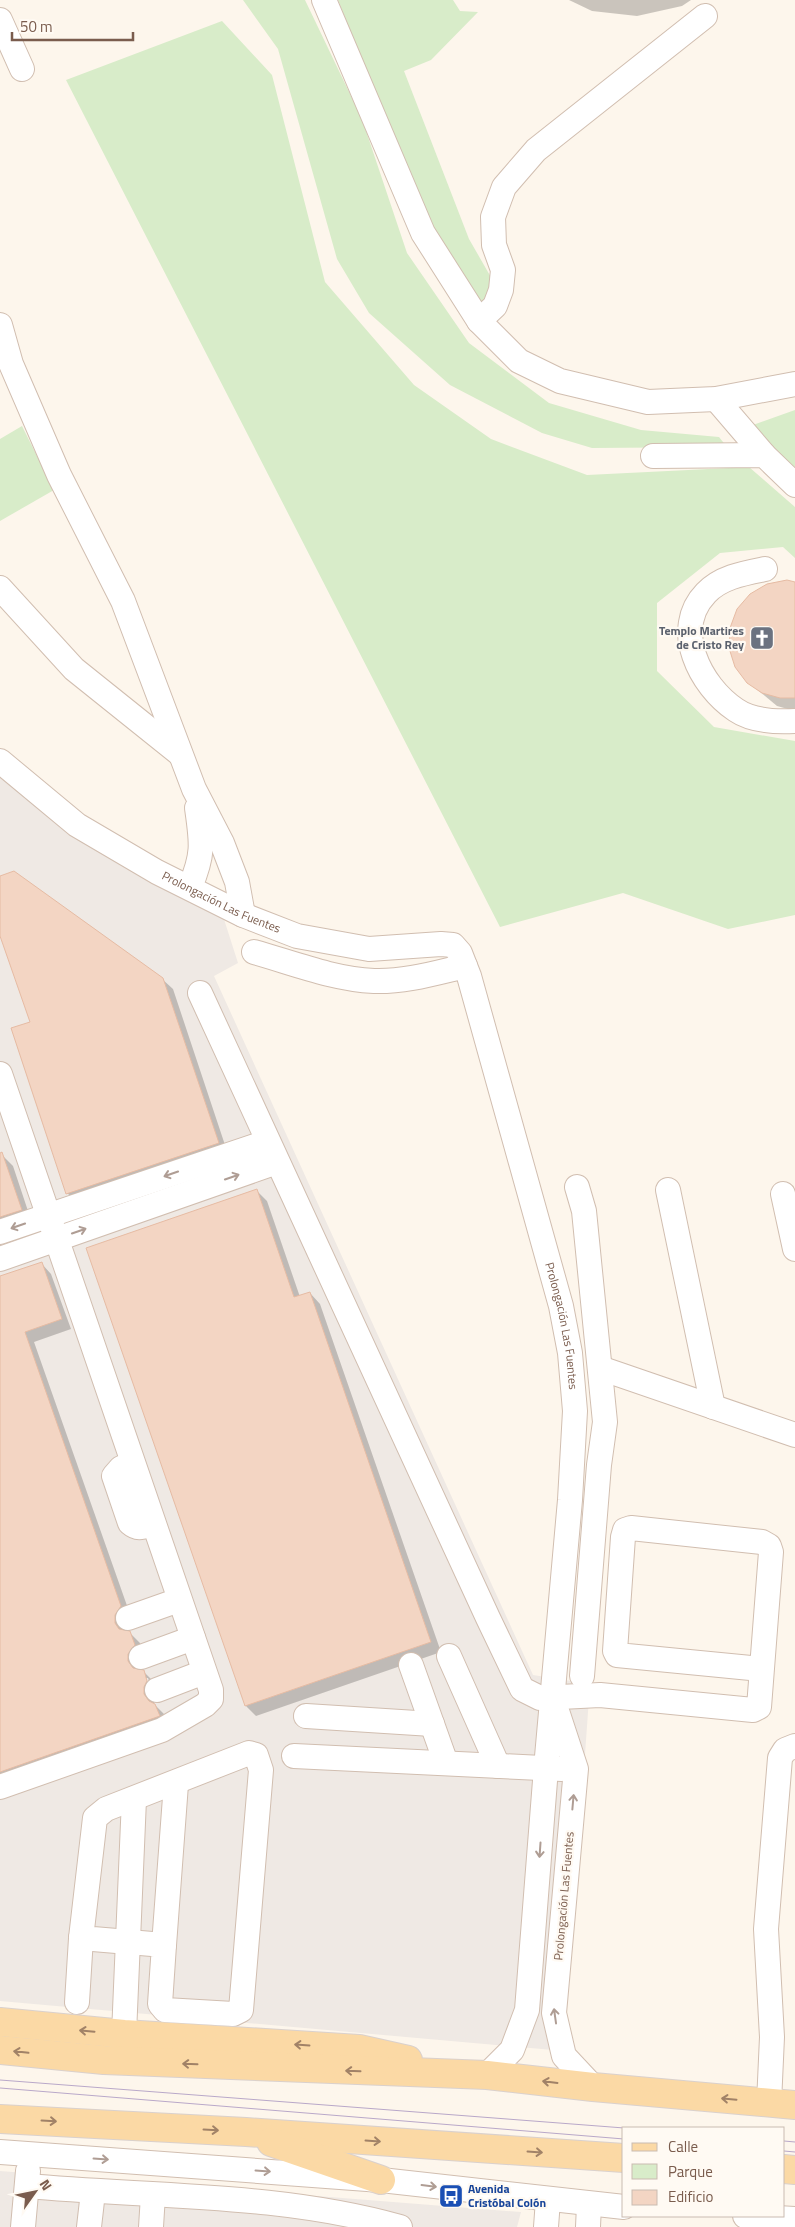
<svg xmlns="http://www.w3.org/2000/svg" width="795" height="2227" font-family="'Titillium Web',sans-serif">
<rect width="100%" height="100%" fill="#fdf6ec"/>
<g fill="#efe9e4">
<path d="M0,773l222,140 16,50 -24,13 319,699 57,9 -26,367 -564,-50z"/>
<path d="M0,2171l521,41 -4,15h-517z"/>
</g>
<g fill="#d8ecc9">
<path d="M243,0h62l57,119 45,134 62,90 80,60 92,27 78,7 8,10 -135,1 -50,-15 -92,-48 -81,-72 -32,-54 -59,-210z"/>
<path d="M338,0h115l7,11 18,1 -47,48 -27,11 65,168 27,47 -18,22 -48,-79z"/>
<path d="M222,21l50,54 53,207 89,103 77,54 96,36 162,-8 46,40v51l-12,-11 -63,6 -63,50v68l57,56 81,14v174l-67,14 -105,-36 -123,34 -434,-847z"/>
<path d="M795,410v59l-42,-44z"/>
<path d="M22,426l32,64 -54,31v-82z"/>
</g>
<g fill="#0003" fill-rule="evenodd">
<path d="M569,0h122l-9,6 -45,10 -45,-5z"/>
<path d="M795,583v128l-18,-5 -29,-24z"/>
<path d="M0,878l162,101 11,10 55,165 -150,49 -11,-10 -35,-171 -32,-90z"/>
<path d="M3,1156l10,10 18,54 -31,11v-74z"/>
<path d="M256,1190l11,11 33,96 10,-4 10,11 121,348 -185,64 -10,-10z"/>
<path d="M41,1263l10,11 20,55 -37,13 97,275 -7,9 1,5 4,1 11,11 4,13 -7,9 1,5 5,1 11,11v22l11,11 4,11 -169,62v-510zM145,1678h3l3,8 -3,1z"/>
</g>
<g fill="#f3d5c3" stroke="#e6bba3">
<path d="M787,580l8,2v116h-15l-18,-5 -15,-10 -12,-16 -6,-19 1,-20 7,-19 13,-15 17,-10z"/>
<path d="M14,871l149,107 56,165 -153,51 -55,-166 19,-6 -30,-86v-60z"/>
<path d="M2,1152l20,58 -22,7v-64z"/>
<path d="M257,1189l37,108 16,-5 121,350 -186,64 -159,-458z"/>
<path d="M42,1262l20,57 -37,13 96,274 -6,9v8l4,6 11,2 5,14 -7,9v7l5,7 11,2 3,11 -3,6v7l5,7 6,3 5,12 -160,56v-496z"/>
</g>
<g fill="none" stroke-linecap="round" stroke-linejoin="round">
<defs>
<g id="minor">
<path d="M324,0l99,233 56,88 40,40 41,20 88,21 68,-3 79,-15"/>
<path d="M0,20l22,49"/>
<path d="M479,321l16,-15 6,-16 2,-20 -9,-25 -1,-28 11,-30 32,-37 169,-134"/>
<path d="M0,325l11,39 48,111 64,126 71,188 28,54 15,39 6,33"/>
<path d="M716,399l48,56"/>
<path d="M653,456l111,-1 31,30"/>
<path d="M765,569c-20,4 -44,8 -59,24 -35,36 -6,93 30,117 16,11 41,12 59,11"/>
<path d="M0,588l74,81 106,85"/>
<path id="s1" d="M0,761l77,64 80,47 86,43 54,21 72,13 72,-5 12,1 7,8 9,23 92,330 9,47 5,58 -5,89 -24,268 -19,242 -15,40 -25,25"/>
<path d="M190,887c14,-33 12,-44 7,-79"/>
<path d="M254,952c39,11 79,27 120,29 31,1 61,-8 91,-15"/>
<path d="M200,993l288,625 34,71 18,9 60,-3 153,15 6,-3 12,-155 -2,-6 -7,-4 -131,-14 -6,2 -2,7 -8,114 2,4 144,14"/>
<path d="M0,1074l211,616v9l-6,6 -43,25 -162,57"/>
<path d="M577,1187l7,24 21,211 -6,43 -17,211"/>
<path d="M668,1190l45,217"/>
<path d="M783,1194l12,55"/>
<path d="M0,1232l267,-90"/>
<path d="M0,1259l277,-97"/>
<path d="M600,1368l195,67"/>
<path d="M133,1464l-12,4 -7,8 16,47c8,7 13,4 23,1"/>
<path d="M128,1618l51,-18"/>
<path d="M449,1656l49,110"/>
<path d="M141,1657l52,-19"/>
<path d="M411,1665l35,98"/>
<path d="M157,1690l47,-18"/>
<path d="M555,1705l21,64 -22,244 10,43 29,31"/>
<path d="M306,1716l126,8"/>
<path d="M249,1753l7,2 5,15 -20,240 -8,4 -68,-4 -5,-6 4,-59 -83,-7 14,-120 11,-9z"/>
<path d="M294,1756l268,13"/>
<path d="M164,1945l12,-161"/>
<path d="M77,2002l4,-64"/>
<path d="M124,2034l10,-235"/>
<path d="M769,2103l3,-66 -6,-108 14,-171 5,-8 10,-4"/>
<path d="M0,2152l381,28 243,27"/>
<path d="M27,2186c124,11 252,7 373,41"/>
<path d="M745,2216l50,3"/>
<path d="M23,2227l5,-56"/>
<path d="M89,2227l4,-35"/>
<path d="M151,2227l2,-32"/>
<path d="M546,2227l2,-27"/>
<path d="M588,2227l1,-22"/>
</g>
<g id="major">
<path d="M0,2022l124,12 235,15 49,11"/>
<path d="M0,2050l104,10 383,15 106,12 202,18"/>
<path d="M0,2119l246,13 378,26"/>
<path d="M271,2142l110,38"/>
<path d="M784,2169l11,1"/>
</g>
</defs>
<use href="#minor" stroke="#d1beb0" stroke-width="26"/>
<use href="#major" stroke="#dad1cd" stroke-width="30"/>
<use href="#minor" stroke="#fff" stroke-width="24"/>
<use href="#major" stroke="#fbd9a5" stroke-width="28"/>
<g stroke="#b9a8c9" stroke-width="1">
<path d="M0,2080l624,48"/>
<path d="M0,2088l624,51"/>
<path d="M784,2141l11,1"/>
<path d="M784,2151l11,1"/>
</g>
</g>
<defs><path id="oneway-shaft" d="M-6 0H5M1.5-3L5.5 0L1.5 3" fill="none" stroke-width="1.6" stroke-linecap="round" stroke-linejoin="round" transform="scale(1.25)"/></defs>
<g stroke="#af9d94">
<use href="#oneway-shaft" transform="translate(171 1174) rotate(161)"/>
<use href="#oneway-shaft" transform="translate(232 1177) rotate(-19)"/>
<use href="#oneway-shaft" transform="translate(18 1226) rotate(161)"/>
<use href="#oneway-shaft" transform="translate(79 1231) rotate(-19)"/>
<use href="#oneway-shaft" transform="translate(573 1802) rotate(-85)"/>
<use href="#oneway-shaft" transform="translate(540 1850) rotate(94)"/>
<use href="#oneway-shaft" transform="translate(555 2016) rotate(-98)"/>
<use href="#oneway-shaft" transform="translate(101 2159) rotate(4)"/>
<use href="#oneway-shaft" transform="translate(263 2171) rotate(4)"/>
<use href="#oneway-shaft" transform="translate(429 2186) rotate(7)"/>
</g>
<g stroke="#a18267">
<use href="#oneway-shaft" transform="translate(87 2031) rotate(-175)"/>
<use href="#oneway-shaft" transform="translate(302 2045) rotate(-176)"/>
<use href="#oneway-shaft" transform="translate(21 2052) rotate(-174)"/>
<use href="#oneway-shaft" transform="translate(190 2064) rotate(-178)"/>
<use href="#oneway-shaft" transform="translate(353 2071) rotate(-178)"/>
<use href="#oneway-shaft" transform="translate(550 2082) rotate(-173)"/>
<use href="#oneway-shaft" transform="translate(729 2099) rotate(-175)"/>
<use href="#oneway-shaft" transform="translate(49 2121) rotate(3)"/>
<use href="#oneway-shaft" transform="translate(211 2130) rotate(3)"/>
<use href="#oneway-shaft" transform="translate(373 2141) rotate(4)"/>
<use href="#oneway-shaft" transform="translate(535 2152) rotate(4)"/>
</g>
<defs>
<symbol id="church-square" viewBox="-11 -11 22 22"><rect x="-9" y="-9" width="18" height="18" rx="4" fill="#6b7280" stroke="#fffaf3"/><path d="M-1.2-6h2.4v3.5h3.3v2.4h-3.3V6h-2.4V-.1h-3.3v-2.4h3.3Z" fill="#fff"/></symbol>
<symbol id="bus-square" viewBox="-11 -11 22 22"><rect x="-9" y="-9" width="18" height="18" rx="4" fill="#1a4fb4" stroke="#fffaf3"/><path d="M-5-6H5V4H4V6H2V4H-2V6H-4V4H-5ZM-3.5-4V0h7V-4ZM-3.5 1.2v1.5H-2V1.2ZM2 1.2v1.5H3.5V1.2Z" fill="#fff"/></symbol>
</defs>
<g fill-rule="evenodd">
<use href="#church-square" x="748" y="624" width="28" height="28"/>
<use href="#bus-square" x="437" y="2182" width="28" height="28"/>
</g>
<g text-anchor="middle" stroke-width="4.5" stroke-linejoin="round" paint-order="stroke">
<g font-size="12" font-weight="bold" fill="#5b616d" stroke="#fffaf3" text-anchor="end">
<text x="744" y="635">Templo Martires<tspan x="744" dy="14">de Cristo Rey</tspan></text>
</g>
<g font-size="12" fill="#7a5c4d" stroke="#fffaf3">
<text dy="4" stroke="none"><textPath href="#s1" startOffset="264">Prolongación Las Fuentes</textPath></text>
<text dy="4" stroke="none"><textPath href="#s1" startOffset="902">Prolongación Las Fuentes</textPath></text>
<text transform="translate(564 1896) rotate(-85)" y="4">Prolongación Las Fuentes</text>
</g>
<g font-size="12" font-weight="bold" fill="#164399" stroke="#fffaf3" text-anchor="start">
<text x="468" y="2193">Avenida<tspan x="468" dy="14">Cristóbal Colón</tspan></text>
</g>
</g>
<rect x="622" y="2127" width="162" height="90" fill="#fffaf3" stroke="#cabbb1"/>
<rect x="632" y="2143" width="25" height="8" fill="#fbd9a5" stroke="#cabbb1"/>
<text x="668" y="2152" font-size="15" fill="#7a5c4d">Calle</text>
<rect x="632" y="2164" width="25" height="15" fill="#d8ecc9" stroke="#cabbb1"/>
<text x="668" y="2177" font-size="15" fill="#7a5c4d">Parque</text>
<rect x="632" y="2190" width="25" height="15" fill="#f3d5c3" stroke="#cabbb1"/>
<text x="668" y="2202" font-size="15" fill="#7a5c4d">Edificio</text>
<g transform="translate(35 2192) rotate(57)" stroke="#fffaf3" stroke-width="4" paint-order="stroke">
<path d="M0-4L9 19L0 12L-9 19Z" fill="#7a5c4d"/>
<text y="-8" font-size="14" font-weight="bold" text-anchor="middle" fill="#7a5c4d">N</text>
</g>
<path d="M12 32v8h121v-8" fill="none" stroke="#7a5c4d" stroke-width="2.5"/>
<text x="20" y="32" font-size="15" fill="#7a5c4d" stroke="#fffaf3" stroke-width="4" paint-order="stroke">50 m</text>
</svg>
